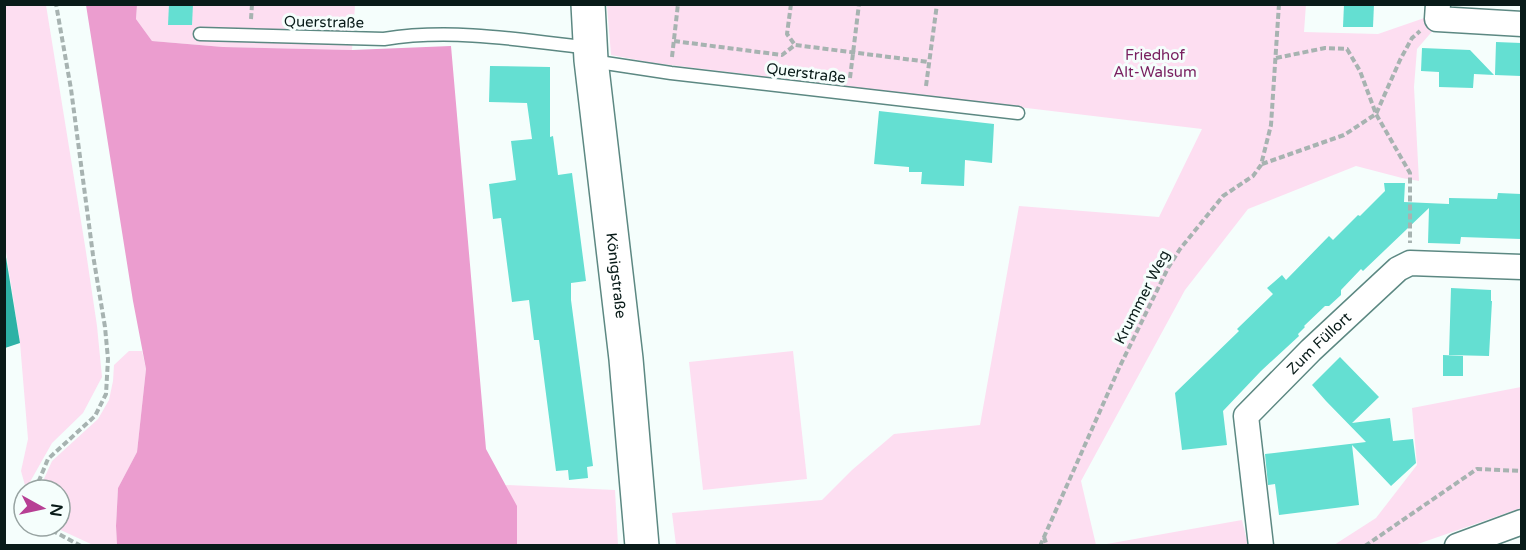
<svg xmlns="http://www.w3.org/2000/svg" width="1526" height="550" font-family="'Varela Round',sans-serif">
<rect width="100%" height="100%" fill="#f5fefc"/>
<g fill="#fddef1">
<path d="M1306,4l-2,28 74,2 55,-19 2,13 -18,21 -3,38 5,94 -17,-3 -46,-12 -108,43 -63,81 -104,191 15,64h-420l-4,-32 150,-13 30,-30 42,-36 86,-9 39,-219 140,11 43,-88 -549,-66 -42,-8 -4,-50z"/>
<path d="M4,5h42l40,247 11,74 5,51 -19,36 -31,30 -26,46 -5,-18 7,-32 -8,-96 -15,-98z"/>
<path d="M137,5h218l-3,45 -129,-3 -71,-6 -16,-22z"/>
<path d="M129,351h13l4,18 -9,83 -19,36 -2,38 1,19h-24l-41,-19h8v-36h-21l13,-29 46,-42 11,-19 4,-19 1,-16z"/>
<path d="M793,351l14,128 -104,11 -14,-128z"/>
<path d="M1521,387v121l-106,37h-81l42,-27 41,-53 -5,-57z"/>
<path d="M506,485l109,5 3,55 -112,1z"/>
<path d="M1242,520l6,25h-147z"/>
</g>
<path fill="#eb9dcf" d="M86,5h51l-1,14 16,22 71,6 129,3 99,-4 35,403 31,57v39h-400l-1,-19 2,-38 19,-36 9,-83 -13,-68z"/>
<path fill="#2db2a6" d="M4,245l16,98 -15,5h-1z"/>
<g fill="#64dfd2">
<path d="M169,4h24l-1,21h-24z"/>
<path d="M1344,4h30l-1,23h-30z"/>
<path d="M1496,42l25,1v33l-26,-1z"/>
<path d="M1422,48l48,2 24,25 -20,-1 -1,14 -34,-1v-15l-18,-1z"/>
<path d="M490,66l60,1v70l3,-1 5,39 14,-2 14,108 -15,2v17l22,166 -6,1 1,11 -19,2 -1,-10 -12,1 -17,-131h-5l-5,-40 -17,2 -11,-84 -8,1 -4,-35 27,-4 -5,-39 21,-2 -5,-36 -38,-1z"/>
<path d="M879,111l115,13 -2,39 -27,-3 -1,26 -43,-2 1,-12h-13v-5l-35,-3z"/>
<path d="M1384,183h21l-1,19 45,2v-6l48,1 1,-6 23,1v45l-60,-2 -1,7 -32,-1 1,-35 -66,63 -2,-2 -20,21v5l-12,11h-4l-21,20 1,1 -7,7 1,2 -38,35 -38,40 4,34 -45,5 -7,-57 64,-62 -2,-2 36,-35 -6,-6 15,-13 4,5 43,-44 4,4 25,-25 2,1 25,-25z"/>
<path d="M1451,288l40,2v11h1l-3,55 -40,-1z"/>
<path d="M1443,355l20,1v20h-20z"/>
<path d="M1340,357l39,40 -27,26 38,-5 3,23 20,-2 3,24 -25,23 -39,-41 7,60 -80,10 -4,-31 -7,1 -3,-31 101,-12 -40,-41 -14,-16z"/>
</g>
<g fill="none" stroke-linecap="round" stroke-linejoin="round">
<defs>
<g id="lane">
<path d="M200,34l184,5c68,-11 138,1 205,9"/>
<path d="M592,61l79,12 347,40"/>
</g>
<g id="street">
<path d="M1438,4l-1,15 85,5"/>
<path id="s1" d="M1261,546l-15,-130 65,-66 87,-81 12,-6 112,4"/>
<path d="M1457,546l65,-24"/>
</g>
<g id="secondary">
<path id="s2" d="M588,4l3,56 35,299 16,187"/>
</g>
</defs>
<use href="#lane" stroke="#5c8882" stroke-width="15"/>
<use href="#street" stroke="#5c8882" stroke-width="27"/>
<use href="#secondary" stroke="#5c8882" stroke-width="36"/>
<g stroke="#a7b3b1" stroke-width="4" stroke-dasharray="6 3" stroke-linecap="butt">
<path d="M791,4l-4,30 8,11"/>
<path d="M251,19l1,-15"/>
<path d="M674,41l108,14 13,-10 134,17"/>
<path d="M672,57l6,-53"/>
<path d="M1276,58l49,-10 22,1 13,22 16,43 34,59v70"/>
<path d="M850,78l9,-74"/>
<path d="M926,86l11,-82"/>
<path d="M1262,164l82,-29 32,-21 24,-54 12,-22 8,-7"/>
<path d="M35,490l13,-31 47,-43 11,-22 2,-35 -3,-32 -12,-72 -22,-166 -15,-85"/>
<path d="M44,526l37,20"/>
<path d="M1044,537l3,9"/>
<path d="M1040,546l80,-180 48,-98 12,-19 43,-53 30,-20 8,-11 10,-40 8,-121"/>
<path d="M1365,546l112,-77 45,2"/>
</g>
<use href="#lane" stroke="#fff" stroke-width="12"/>
<use href="#street" stroke="#fff" stroke-width="24"/>
<use href="#secondary" stroke="#fff" stroke-width="33"/>
</g>
<g text-anchor="middle" stroke-width="6" stroke-linejoin="round" paint-order="stroke">
<g font-size="15" fill="#091b19" stroke="#f5fefc">
<text transform="translate(324 22) rotate(1)" y="5">Querstraße</text>
<text transform="translate(806 73) rotate(7)" y="5">Querstraße</text>
<text dy="5" stroke="none"><textPath href="#s2" startOffset="273">Königstraße</textPath></text>
<text transform="translate(1142 297) rotate(-63)" y="5">Krummer Weg</text>
<text dy="5" stroke="none"><textPath href="#s1" startOffset="234">Zum Füllort</textPath></text>
</g>
<g font-size="15" fill="#792060" stroke="#f5fefc">
<text x="1155" y="60">Friedhof<tspan x="1155" dy="17">Alt-Walsum</tspan></text>
</g>
</g>
<rect width="1526" height="550" fill="none" stroke="#091b19" stroke-width="12"/>
<g transform="translate(42 508) rotate(98)"><circle r="28" fill="#f5fefc" stroke="#97a3a1" stroke-width="1.5"/>
<path d="M0-4.5L10 22L0 15L-10 22Z" fill="#b73f94"/>
<text y="-9" font-size="16" font-weight="bold" text-anchor="middle" fill="#091b19">N</text>
</g>
</svg>
